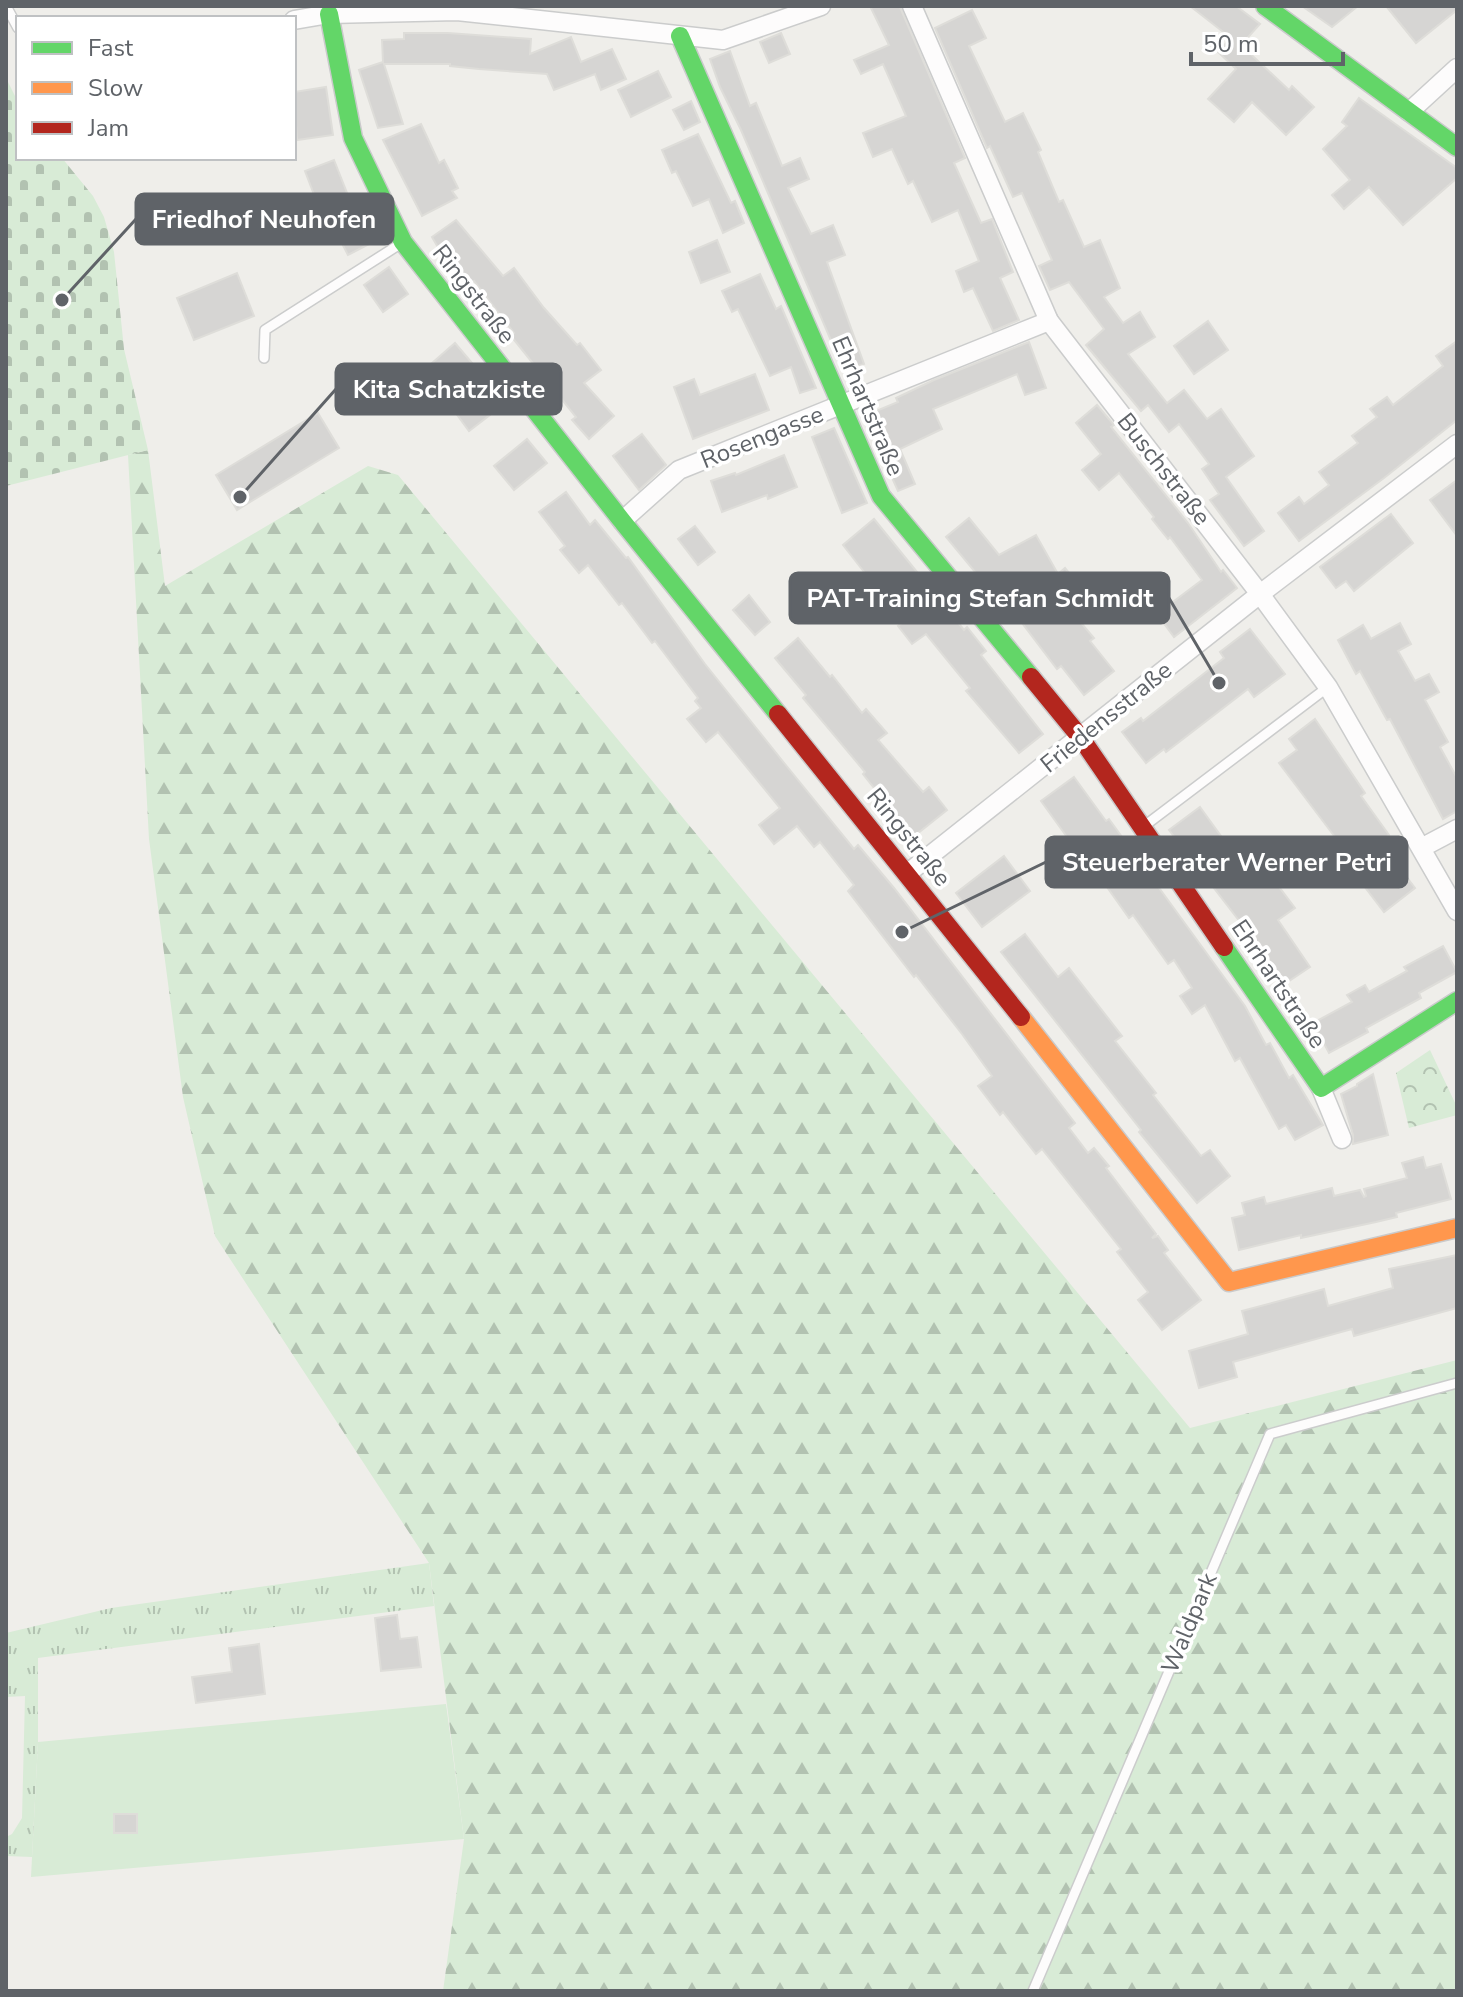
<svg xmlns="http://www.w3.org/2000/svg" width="1463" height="1997" font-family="'Nunito Sans',sans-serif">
<defs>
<pattern id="grass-tufts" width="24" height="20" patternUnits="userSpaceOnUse" patternTransform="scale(2)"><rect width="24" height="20" fill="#d8ebd6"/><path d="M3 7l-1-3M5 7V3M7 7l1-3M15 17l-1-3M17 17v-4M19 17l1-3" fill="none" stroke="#b2c2b1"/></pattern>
<pattern id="forest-firs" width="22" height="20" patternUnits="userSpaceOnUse" patternTransform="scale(2)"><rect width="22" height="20" fill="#d8ebd6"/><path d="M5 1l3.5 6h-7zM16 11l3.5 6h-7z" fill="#b2c2b1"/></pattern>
<pattern id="cemetery-stones" width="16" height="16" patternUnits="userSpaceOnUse" patternTransform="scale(2)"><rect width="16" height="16" fill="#d8ebd6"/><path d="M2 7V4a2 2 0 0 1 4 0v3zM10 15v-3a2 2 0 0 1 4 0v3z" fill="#b2c2b1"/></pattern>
<pattern id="park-crowns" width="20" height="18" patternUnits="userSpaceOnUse" patternTransform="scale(2)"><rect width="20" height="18" fill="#d8ebd6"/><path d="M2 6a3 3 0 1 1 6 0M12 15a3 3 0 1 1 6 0" fill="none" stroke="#b2c2b1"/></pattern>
</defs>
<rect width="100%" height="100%" fill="#efeeea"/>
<path fill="url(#grass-tufts)" d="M429,1563l5,43 -396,52v84l-6,115 -26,-1v-19l6,-3 10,-16 3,-122 -19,1v-64l105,-25z"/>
<path fill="url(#forest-firs)" d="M148,450l17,136 203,-120 30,9 792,953 267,-68v631h-1014l21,-152 -35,-276 -214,-327 -32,-139 -34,-258 -21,-384z"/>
<path fill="url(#cemetery-stones)" d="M6,78l12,24v56h44l31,38 11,21 10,35 10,97 24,101 -142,36z"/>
<path fill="url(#park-crowns)" d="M1430,1050l27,57v8l-48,13 -13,-55z"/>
<path fill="#d8ebd6" d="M446,1704l18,135 -433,38 7,-135z"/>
<g fill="#d6d5d3" stroke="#deddd9" stroke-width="2">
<path d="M870,6l30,1 65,151 -11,5 27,60 11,-4 21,53 -13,6 19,42 -26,11 -20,-43 -9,4 -8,-21 23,-10 -21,-51 -26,12 -19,-41 -5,3 -16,-35 -19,8 -10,-24 43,-17 -23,-52 -22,10 -7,-14 35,-15z"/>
<path d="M1190,6h46l24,18 -19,21 48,45 3,-4 22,21 -28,28 -34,-33 -18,20 -26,-23 28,-30 -18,-17 13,-14z"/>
<path d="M1302,6h56l-26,21z"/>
<path d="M1386,6h71v4l-41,33z"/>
<path d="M972,10l14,28 -17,8 36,76 18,-9 18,37 -3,2 21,50 4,-2 21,47 16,-7 20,48 -16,9 19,26 17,-11 15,25 -27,17 39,49 17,-13 23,29 14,-10 33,47 -28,21 38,54 -20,15 -34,-46 9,-6 -17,-25 7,-5 -30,-40 -10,8 -21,-27 -7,6 -55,-66 18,-16 -35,-47 -19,8 -11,-24 13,-6 -30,-67 -9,4 -23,-51 -3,2 -52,-120z"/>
<path d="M404,33h44l83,6 -1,15 41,-17 10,25 31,-13 14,30 -25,11 -6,-16 -41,16 -7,-16 -68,-5 -29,-3v-2h-66l19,60 -25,4 -19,-58 24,-8 -1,-22 22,-1z"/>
<path d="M781,33l9,21 -21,9 -9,-21z"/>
<path d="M730,51l20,55 6,-3 26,63 18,-8 9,21 -21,9 23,46 22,-9 12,30 -18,7 37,102 -20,7 -103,-241 -21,-43 -10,-28z"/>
<path d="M658,71l13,26 -40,20 -13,-27z"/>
<path d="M326,87l7,48 -36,5 -3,-48z"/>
<path d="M1359,98l98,70v10l-54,47 -34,-38 -25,22 -12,-14 18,-15 -27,-31 24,-23 -5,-4z"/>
<path d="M691,101l9,21 -16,8 -11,-20z"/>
<path d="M421,124l18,39 5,-3 14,28 -6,3 5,7 -35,18 -39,-76z"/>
<path d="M698,134l33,69 4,-2 9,22 -21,10 -14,-34 -16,7 -17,-35 -4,2 -10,-23z"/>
<path d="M334,160l21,53 2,-1 16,30 -25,13 -27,-52 -3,2 -13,-34z"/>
<path d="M456,220l47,56 11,-8 30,40 33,37 3,-2 21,27 -17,13 30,33 -25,23 -17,-19 4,-3 -65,-81 3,-3 -40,-52 -7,6 -20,-24 -15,-26z"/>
<path d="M717,240l13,32 -29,11 -12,-31z"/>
<path d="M389,267l19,27 -25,18 -19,-27z"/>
<path d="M237,273l17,43 -60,24 -17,-42z"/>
<path d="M760,274l16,35 5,-3 35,82 -16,5 -9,-26 -21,9 -32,-67 -6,3 -10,-21z"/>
<path d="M1208,321l20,29 -34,24 -20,-28z"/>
<path d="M1457,341v79l-73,58 -85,63 -21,-28 21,-16 5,7 25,-19 -10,-13 39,-29 -6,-7 25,-19 -7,-8 17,-12 6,8 50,-39 -7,-10z"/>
<path d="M1029,342l17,46 -21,7 -8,-21 -84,35 9,20 -42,20 15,35 -17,7 -34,-75 34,-14 -2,-4 38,-18z"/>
<path d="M455,343l22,26 -4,4 26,35 -30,23 -25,-34 -7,6 -21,-26z"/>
<path d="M755,374l14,36 -76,29 -19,-52 20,-8 6,16z"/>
<path d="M1097,405l17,20 -3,2 77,96 33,49 2,-2 14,18 -63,49 -17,-23 45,-34 -32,-43 -2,2 -16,-20 2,-2 -35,-44 -20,17 -17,-20 19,-16 -25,-31z"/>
<path d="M318,413l21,35 -102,62 -21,-35z"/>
<path d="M834,428l33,75 -25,10 -30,-76z"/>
<path d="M642,434l24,31 -27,25 -26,-34z"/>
<path d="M527,439l20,24 -33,27 -20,-24z"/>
<path d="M784,455l13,32 -29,12 -1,-4 -45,17 -11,-31 24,-8 1,2z"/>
<path d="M1457,480v56l-27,-36z"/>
<path d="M566,492l24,33 5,-5 31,38 2,-1 77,107 80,100 69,85 4,-4 36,43 181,235 -6,5 19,25 6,-5 15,18 -3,2 50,66 -4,4 6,-2 10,14 -4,3 37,47 -39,30 -24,-30 10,-8 -31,-40 4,-3 -79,-100 -6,5 -33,-42 -3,3 -22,-29 14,-10 -30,-42 -46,-59 -2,2 -66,-86 6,-6 -34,-43 -6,5 -17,-21 -23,18 -15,-19 21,-17 -62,-76 -12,10 -19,-23 14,-11 -6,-7 3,-3 -43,-57 -3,2 -30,-40 -3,2 -31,-40 -9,8 -19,-23 5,-4 -26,-34z"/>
<path d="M1391,514l22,29 -59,48 -8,-10 -10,7 -16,-21z"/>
<path d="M969,518l30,37 37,-20 22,39 7,-6 18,22 -18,14 29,34 -4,3 24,30 -30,24 -23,-29 -4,3 -54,-71 -4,3 -53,-64z"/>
<path d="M874,519l90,111 3,-3 19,24 -5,4 62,79 -24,19 -53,-62 4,-3 -44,-54 -14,10 -14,-18 5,-4 -60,-77z"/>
<path d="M695,526l20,26 -17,13 -20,-26z"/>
<path d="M749,595l21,27 -15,13 -22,-25z"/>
<path d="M1400,623l11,21 -13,7 17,30 14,-7 10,18 -14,8 23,42 -8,5 17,31v33l-14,8 -53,-100 -3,1 -27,-49 -4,3 -18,-34 25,-15 8,14z"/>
<path d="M1250,629l35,45 -31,23 -6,-8 -82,63 -2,-3 -18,14 -24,-31 19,-14 2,3 81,-63 -4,-6z"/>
<path d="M798,638l32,39 2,-2 30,38 4,-4 21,24 -9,7 45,52 6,-5 18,23 -34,27 -50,-63 2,-2 -62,-74 3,-3 -31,-37z"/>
<path d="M1315,719l50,74 -4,3 28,39 -9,7 35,46 -31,24 -20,-26 5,-4 -90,-119 18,-13 -8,-11z"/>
<path d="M1074,777l32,44 3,-2 136,187 21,39 4,-2 19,35 4,-3 30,50 -28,15 -9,-15 -7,4 -39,-71 -5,3 -30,-56 -13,9 -12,-18 12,-8 -18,-28 -6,4 -35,-49 -4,3 -32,-45 -15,10 -21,-31 11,-8 -31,-43z"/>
<path d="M1200,807l29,40 13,-9 53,70 -17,12 32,47 -27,18 -21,-31 2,-1 -95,-123z"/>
<path d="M1004,856l26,35 -48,36 -26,-34z"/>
<path d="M1025,934l33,43 11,-9 53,68 -7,5 41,52 -3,2 48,61 9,-6 20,26 -33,27 -58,-71 2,-2 -140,-178z"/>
<path d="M1443,946l14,26 -38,21 2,5 -55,30 2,4 -39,21 -16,-30 39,-21 -5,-7 18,-10 4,7 38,-21 -3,-4z"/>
<path d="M1373,1074l15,61 -35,9v-9l-12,-41 16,-8v-2z"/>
<path d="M1423,1157l3,11 15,-4 10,35 -55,14 1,4 -21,5 -75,16v-3l-62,15 -7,-32 13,-3 -3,-12 22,-6 2,7 66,-16 2,8 26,-6 4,7 2,-1 -2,-7 43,-11 -5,-15z"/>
<path d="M1457,1255v53l-103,28 -2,-7 -119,33 4,15 -38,11 -10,-37 59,-17 -6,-23 82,-22 4,17 65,-18 -4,-19z"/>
<path d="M397,1615l3,24 17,-2 4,30 -40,4 -6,-53z"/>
<path d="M259,1644l6,50 -69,9 -4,-26 40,-5 -3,-24z"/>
<rect x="114" y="1814" width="23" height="19"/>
</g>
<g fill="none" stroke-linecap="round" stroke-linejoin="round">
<defs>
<g id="lane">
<path d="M6,6l12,22"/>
<path d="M264,358l1,-28 135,-86"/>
<path d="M1143,827l185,-140"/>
<path d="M1033,1991l237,-557 187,-51"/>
</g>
<g id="street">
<path d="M912,6l137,315 211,273 68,93 129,224"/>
<path d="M294,20l35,-6 128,-3 266,29 98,-34"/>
<path d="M1409,112l48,-44"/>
<path d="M622,521l57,-51 370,-149"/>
<path d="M1423,847l34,-18"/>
<path d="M908,873l352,-279 197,-150"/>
<path d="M1321,1088l21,51"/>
</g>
<g id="fast">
<path d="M1265,6l192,141"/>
<path d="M329,14l24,124 50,104 219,279 156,193"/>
<path d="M680,36l201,460 150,181"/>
<path d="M1224,947l97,141 136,-87"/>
</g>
<path id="slow" d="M1021,1017l208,265 228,-54"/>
<g id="jam">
<path d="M1031,677l50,61 143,209"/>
<path d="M778,714l243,303"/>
</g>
</defs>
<use href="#lane" stroke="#cbcccc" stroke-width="12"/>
<use href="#street" stroke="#cbcccc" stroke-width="21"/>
<use href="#fast" stroke="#cacacb" stroke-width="21"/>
<use href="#slow" stroke="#cacacb" stroke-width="21"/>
<use href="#jam" stroke="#cacacb" stroke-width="21"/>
<use href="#lane" stroke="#fdfcfc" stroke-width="9"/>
<use href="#street" stroke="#fdfcfc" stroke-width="18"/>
<use href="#fast" stroke="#63d668" stroke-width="18"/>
<use href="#slow" stroke="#ff974d" stroke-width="18"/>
<use href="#jam" stroke="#b3261e" stroke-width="18"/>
</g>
<g text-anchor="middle" stroke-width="7" stroke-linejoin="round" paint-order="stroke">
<g font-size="24" fill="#5f6368" stroke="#fff">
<text transform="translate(474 294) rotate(52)" y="8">Ringstraße</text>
<text transform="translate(868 406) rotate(67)" y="8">Ehrhartstraße</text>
<text transform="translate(762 437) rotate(-22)" y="8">Rosengasse</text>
<text transform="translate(1164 469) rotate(52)" y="8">Buschstraße</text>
<text transform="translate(1106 717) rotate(-39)" y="8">Friedensstraße</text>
<text transform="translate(909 837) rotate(51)" y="8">Ringstraße</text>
<text transform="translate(1279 984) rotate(56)" y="8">Ehrhartstraße</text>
<text transform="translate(1189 1623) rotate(-67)" y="8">Waldpark</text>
</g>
</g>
<path fill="none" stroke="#5f6368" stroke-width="3" d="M62 300L136 219M240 497L336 389M1219 683L1169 598M902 932L1046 862"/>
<g fill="#5f6368" stroke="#fff" stroke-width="3">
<circle cx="62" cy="300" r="8"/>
<circle cx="240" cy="497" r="8"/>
<circle cx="1219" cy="683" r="8"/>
<circle cx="902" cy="932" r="8"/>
</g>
<g fill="#5f6368" stroke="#5f6368" stroke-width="3">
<rect x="136" y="194" width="257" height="50" rx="8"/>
<rect x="336" y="364" width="225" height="50" rx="8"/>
<rect x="790" y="573" width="379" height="50" rx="8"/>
<rect x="1046" y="837" width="361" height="50" rx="8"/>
</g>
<g font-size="26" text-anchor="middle" font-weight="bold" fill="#fff">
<text x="264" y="228">Friedhof Neuhofen</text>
<text x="449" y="398">Kita Schatzkiste</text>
<text x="980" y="607">PAT-Training Stefan Schmidt</text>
<text x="1227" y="871">Steuerberater Werner Petri</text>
</g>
<rect width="1463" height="1997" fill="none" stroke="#5f6368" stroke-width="16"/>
<rect x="16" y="16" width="280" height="144" fill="#ffffff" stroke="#bfc1c3" stroke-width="2"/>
<rect x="32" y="42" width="40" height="12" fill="#63d668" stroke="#bfc1c3" stroke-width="2"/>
<text x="88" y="56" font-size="24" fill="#5f6368">Fast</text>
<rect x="32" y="82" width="40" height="12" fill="#ff974d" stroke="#bfc1c3" stroke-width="2"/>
<text x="88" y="96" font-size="24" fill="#5f6368">Slow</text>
<rect x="32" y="122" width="40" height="12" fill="#b3261e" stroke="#bfc1c3" stroke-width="2"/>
<text x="88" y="136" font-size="24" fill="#5f6368">Jam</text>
<path d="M1191 52v12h152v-12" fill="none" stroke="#5f6368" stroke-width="4"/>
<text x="1203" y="52" font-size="24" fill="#5f6368" stroke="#ffffff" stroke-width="6" paint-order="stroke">50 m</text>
</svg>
